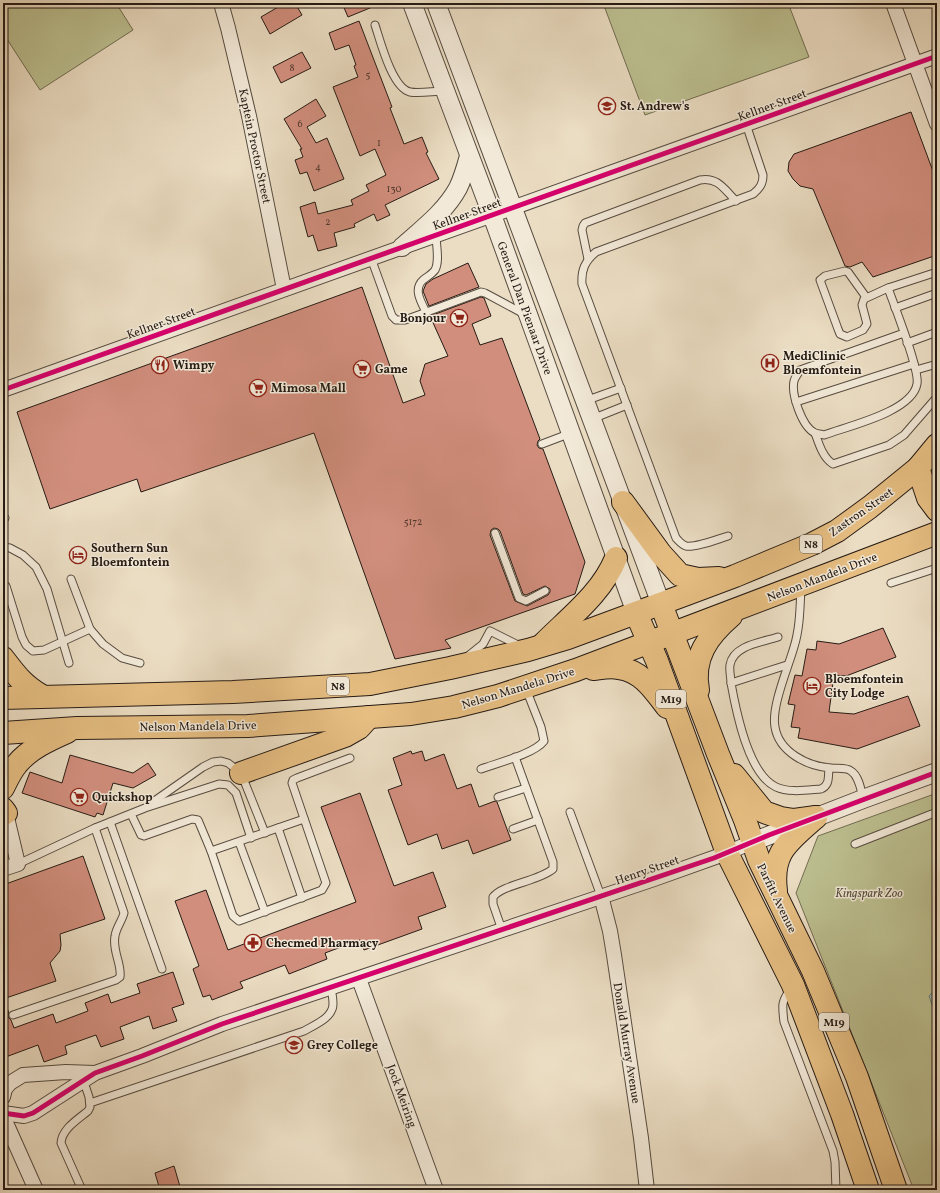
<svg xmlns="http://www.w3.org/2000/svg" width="940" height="1193" font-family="Vollkorn,serif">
<rect width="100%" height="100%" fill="#ebddc3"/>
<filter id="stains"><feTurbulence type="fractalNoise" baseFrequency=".005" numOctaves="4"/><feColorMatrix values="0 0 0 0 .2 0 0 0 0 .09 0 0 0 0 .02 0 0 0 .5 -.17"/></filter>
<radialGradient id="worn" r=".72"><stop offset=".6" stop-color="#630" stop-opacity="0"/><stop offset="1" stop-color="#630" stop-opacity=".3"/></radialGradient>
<g fill="#bcbf90" stroke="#716d52">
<path d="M3,3h113l17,27 -93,60 -37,-57z"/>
<path d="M603,3h185l21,54 -164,58z"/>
<path d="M937,793v397h-23l-118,-297 22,-57z"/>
</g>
<path fill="#98bbb6" stroke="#6a7b75" d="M937,988v31l-8,-23z"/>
<g fill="#d18e7d" stroke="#261b14" fill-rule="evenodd">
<path d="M285,3h10l7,12 -32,19 -9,-17z"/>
<path d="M342,3h40l-34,14z"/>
<path d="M359,21l33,86 -2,1 14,36 18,-7 6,15 -2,1 13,26 -54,26 5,10 -13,6 -3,-7 -20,10 1,3 -21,6 3,13 -19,5 -5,-16 -5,2 -8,-30 15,-5 3,12 35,-9 -2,-5 18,-9 -3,-6 20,-10 -11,-26 -15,7 -27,-69 25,-10 -4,-11 2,-1 -7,-20 -14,5 -6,-17z"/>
<path d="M302,52l9,16 -30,15 -8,-16z"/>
<path d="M316,99l10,17 -19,11 9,16 11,-5 17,41 -30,12 -7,-19 -7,2 -5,-14 8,-3 -3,-8h2l-18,-30z"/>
<path d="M911,112l26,70v73l-64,22 -11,-15 -12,5 -5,-1 -32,-77 -13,-3 -7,-7 -5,-8 1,-9 5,-8z"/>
<path d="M468,263l11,24 -50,19 -6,-15 3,-7 7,-5z"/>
<path d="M362,287l41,116 22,-8 -5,-14 5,-17 23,-8 -18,-40 51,-19 3,1 7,18 -19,8 8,21 22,-7 38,101 -2,2 -1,4 2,3 4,1 42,113 -10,32 -130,46 6,8 -56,11 -81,-226 -173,59 -4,-13 -87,30 -33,-97zM494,528l4,1 2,2 23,63 3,1 19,-9 5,3v3l-2,3 -21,11 -12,-5 -25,-66 1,-5z"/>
<path d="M883,628l13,29 -50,19 -12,-1 -5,37 25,2 54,-18 12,30 -63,23 -59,-11 2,-10 -9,-1 4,-22 -7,-1 7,-29 7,1 5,-27 9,1 1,-9 22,3z"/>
<path d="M411,751l1,3 10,-3 3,10 19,-7 13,35 14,-5 8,23 16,-6 2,1 14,38 -38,14 -5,-14 -26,9 -5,-15 -29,11 -20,-55 14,-5 -9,-27z"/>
<path d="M70,755l63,18 15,-10 8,12 -23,13 -20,-5 -10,32 -6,-2 -2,4 -73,-24 8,-21 32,11z"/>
<path d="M360,793l34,93 39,-14 13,35 -28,10 4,12 -58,21 -4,-10 -35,13 2,6 -38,15 -4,-9 -45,17 3,6 -31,12 -2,-5 -7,2 -10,-28 6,-3 -24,-65 31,-11 22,60 128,-48 -35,-95z"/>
<path d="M83,856l22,63 -45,15 1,11 -1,6 -10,12 6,18 -53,18v-114z"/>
<path d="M173,972l11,32 -12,4 5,13 -24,8 -4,-13 -29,11 4,12 -23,8 -5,-12 -31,11 2,8 -23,8 -6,-17 -35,13v-57h1l5,12 -1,4 3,3 3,8 39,-14 3,9 32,-12 -3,-8 23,-9 3,9 29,-10 -3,-9z"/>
<path d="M174,1166l7,24h-21l-5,-17z"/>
</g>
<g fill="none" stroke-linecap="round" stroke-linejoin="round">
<defs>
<g id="service">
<path d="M375,25c5,15 17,63 35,67 9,2 24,-1 34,-1"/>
<path d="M371,258l21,58 4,4h9l76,-28 4,1 39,21"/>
<path d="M588,259l-6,-29 1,-4 2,-3 115,-43c18,-3 24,9 36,21"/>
<path d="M866,297l-18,-25 -3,-1 -20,5 -5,4 18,49 2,5 7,3 16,-7 4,-6 -5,-19 2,-6 24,-11"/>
<path d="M895,308l42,-15"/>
<path d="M426,312c-5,-10 -13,-23 -3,-32 4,-3 9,-6 12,-10 5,-9 1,-25 1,-35"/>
<path d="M904,333l-104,37c-2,4 -5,7 -6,11 -3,13 8,46 21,52 2,1 6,1 9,2 24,-9 88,-23 93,-51 3,-14 -23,-79 -29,-96l49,-16"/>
<path d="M907,343l30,-11"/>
<path d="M916,370l21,-6"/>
<path d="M585,401l36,-13"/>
<path d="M796,402l118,-38"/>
<path d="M592,419l35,-14"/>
<path d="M815,433c4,11 8,25 18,31l56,-19 15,-10 33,-38"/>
<path d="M542,444l29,-11"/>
<path d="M3,521l2,-3"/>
<path d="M495,533l24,65 7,3 19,-10"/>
<path d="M728,536c-10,3 -32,12 -42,10 -4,-1 -7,-5 -10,-8l-94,-254c-1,-14 3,-23 14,-32l157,-58c7,-6 10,-10 10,-19l-17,-51"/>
<path d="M3,547l7,1 13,7 13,12 11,22 22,74"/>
<path d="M71,579l19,50 13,15 19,14 18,5"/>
<path d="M891,583l46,-15"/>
<path d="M6,586l16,51 4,8 7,6 11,-1 46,-21"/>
<path d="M801,587c-1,20 -1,41 -7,60 -6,21 -23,60 -19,80 4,25 32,39 55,41 7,1 16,-1 21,3 8,5 10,19 12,27"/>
<path d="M468,656l15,-12 7,-13 30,15"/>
<path d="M787,665l-56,18c5,28 17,91 45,104 13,6 31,3 45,2 9,-4 7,-12 8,-21"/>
<path d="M731,683c0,-5 -2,-13 -1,-18 3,-20 33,-23 48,-28"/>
<path d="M481,769c16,-6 53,-15 63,-28l-3,-14 -15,-38"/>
<path d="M498,797l28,-9"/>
<path d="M150,804l53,-37 10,-5 8,-1 7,2 13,10 24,60"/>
<path d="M570,812l31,84"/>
<path d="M131,814l10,21 3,1 48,-17 6,1 13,31 22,65 6,5 83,-31 4,-7 -34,-100 1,-3 4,-2 53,-20"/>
<path d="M110,822l52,147"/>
<path d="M278,828l24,70"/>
<path d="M513,829l25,-9"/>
<path d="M239,842l26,70"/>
<path d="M855,844l82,-32"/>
<path d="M211,851l93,-32"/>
<path d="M18,864l77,-36 50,-20 74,-24 9,1 8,8 15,45"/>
<path d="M502,930l-9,-26v-7c10,-13 44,-15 60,-28v-7l-38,-105"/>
<path d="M791,988c-10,14 -9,17 -7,34l49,129 2,11 1,28"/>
<path d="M13,1015l103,-35 4,-3c2,-13 -8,-26 -5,-41 1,-8 7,-15 9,-23l-29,-85"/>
<path d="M90,1103l214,-72c10,-6 29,-13 29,-27 0,-5 -1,-11 -2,-16"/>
<path d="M82,1190l-21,-47c1,-14 16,-23 27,-32l2,-4 -1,-10 -6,-18"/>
</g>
<g id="minor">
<path d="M221,3l7,25 21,88 35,173"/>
<path d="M893,3l44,121"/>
<path d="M3,390l934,-334"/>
<path d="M3,869l15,-5 -14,-59"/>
<path d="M601,896l9,35 4,24 27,183 6,52"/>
<path d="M359,979l77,211"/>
<path d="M3,1097l2,-8 5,-6 13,-8 43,-3 29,1"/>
<path d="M3,1113l21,3 9,-3 62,-40 47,-17 80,-32 432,-145 73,-26 25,-11"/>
<path d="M3,1116l33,74"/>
</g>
<g id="tertiary">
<path d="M412,3l80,212 144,398"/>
<path d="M436,3l225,601"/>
<path d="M402,247c20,-18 43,-35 56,-59 5,-10 8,-21 11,-32"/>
<path d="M752,842l111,-43 74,-27"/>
</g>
<g id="trunk">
<path d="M918,468l10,30 9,12"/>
<path d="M623,502l38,52 19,21 18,4 21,-1"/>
<path d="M661,604l57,150 27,66 14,40 54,111 44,106 39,113"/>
<path d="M636,613l21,48 70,192 66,132 49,129 26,76"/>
<path d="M544,643c26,-26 58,-50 72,-85"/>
<path d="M3,658c13,17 20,27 39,38"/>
<path d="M593,669c9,-1 18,-3 26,-1 23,3 35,22 48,39"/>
<path d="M698,690c-6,-33 10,-54 33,-74"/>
<path d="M3,698l230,-6 137,-8 80,-16 78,-18 40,-12 119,-44 48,-18 77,-32 25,-13 33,-24 48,-39 19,-23"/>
<path d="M3,733l74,-5 171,-2 163,-12 43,-7 44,-11 78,-26 361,-137"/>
<path d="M241,773l104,-37 14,-8 10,-11"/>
<path d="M734,775l30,37 17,6 13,2 22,-3"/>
<path d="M3,788c4,-8 8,-17 14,-24 12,-15 32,-24 50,-32"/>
<path d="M3,809l3,4"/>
<path d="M776,891c-5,-40 13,-49 40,-74"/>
</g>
</defs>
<use href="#service" stroke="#574c40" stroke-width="9"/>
<use href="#minor" stroke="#574c40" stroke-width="16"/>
<use href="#tertiary" stroke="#574c40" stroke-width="20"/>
<use href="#trunk" stroke="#261b14" stroke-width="24"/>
<use href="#service" stroke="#f2e9d8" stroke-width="7"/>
<use href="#minor" stroke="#f2e9d8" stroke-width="14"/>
<use href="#tertiary" stroke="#f2e9d8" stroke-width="18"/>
<use href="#trunk" stroke="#e6be82" stroke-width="22"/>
<defs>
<g id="cycleway">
<path d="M3,390l934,-334"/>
<path d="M3,1113l21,3 9,-3 62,-40 47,-17 80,-32 492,-166 55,-23 168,-63"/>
</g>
</defs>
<use href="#cycleway" stroke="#f2e9d8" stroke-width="8"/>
<use href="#cycleway" stroke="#d6006c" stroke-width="5"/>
</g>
<defs>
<symbol id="school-ring" viewBox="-11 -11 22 22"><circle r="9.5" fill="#f2e9d8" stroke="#8f2418" stroke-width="1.5"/><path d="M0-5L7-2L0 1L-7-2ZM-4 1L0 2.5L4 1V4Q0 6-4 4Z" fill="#8f2418"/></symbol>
<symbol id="supermarket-ring" viewBox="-11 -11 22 22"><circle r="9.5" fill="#f2e9d8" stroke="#8f2418" stroke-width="1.5"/><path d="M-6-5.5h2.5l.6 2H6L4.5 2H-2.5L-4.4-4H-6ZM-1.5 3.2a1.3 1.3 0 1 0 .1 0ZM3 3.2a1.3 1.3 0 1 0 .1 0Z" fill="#8f2418"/></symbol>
<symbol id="hospital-ring" viewBox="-11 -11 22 22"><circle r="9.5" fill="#f2e9d8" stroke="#8f2418" stroke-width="1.5"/><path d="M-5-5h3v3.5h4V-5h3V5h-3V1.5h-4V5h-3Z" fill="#8f2418"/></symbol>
<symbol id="restaurant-ring" viewBox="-11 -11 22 22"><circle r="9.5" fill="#f2e9d8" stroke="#8f2418" stroke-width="1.5"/><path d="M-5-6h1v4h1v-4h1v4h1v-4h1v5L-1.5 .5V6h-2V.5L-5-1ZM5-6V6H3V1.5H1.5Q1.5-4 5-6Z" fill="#8f2418"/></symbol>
<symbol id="hotel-ring" viewBox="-11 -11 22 22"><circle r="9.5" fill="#f2e9d8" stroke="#8f2418" stroke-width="1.5"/><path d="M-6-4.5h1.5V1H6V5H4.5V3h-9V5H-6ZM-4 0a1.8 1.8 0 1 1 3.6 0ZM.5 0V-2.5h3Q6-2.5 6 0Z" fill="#8f2418"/></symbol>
<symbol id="pharmacy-ring" viewBox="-11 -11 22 22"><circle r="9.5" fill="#f2e9d8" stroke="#8f2418" stroke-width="1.5"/><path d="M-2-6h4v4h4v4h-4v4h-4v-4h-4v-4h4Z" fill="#8f2418"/></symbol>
</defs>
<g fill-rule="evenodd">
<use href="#school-ring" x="597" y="96" width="20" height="20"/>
<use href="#supermarket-ring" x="449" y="308" width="20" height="20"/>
<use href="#hospital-ring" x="760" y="353" width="20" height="20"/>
<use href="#restaurant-ring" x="150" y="355" width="20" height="20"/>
<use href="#supermarket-ring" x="352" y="359" width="20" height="20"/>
<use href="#supermarket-ring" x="248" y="378" width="20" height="20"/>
<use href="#hotel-ring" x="68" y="545" width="20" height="20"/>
<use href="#hotel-ring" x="802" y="676" width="20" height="20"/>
<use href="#supermarket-ring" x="69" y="787" width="20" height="20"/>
<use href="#pharmacy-ring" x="243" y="933" width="20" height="20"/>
<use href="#school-ring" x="284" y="1035" width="20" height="20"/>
</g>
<g text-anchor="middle" stroke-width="3" stroke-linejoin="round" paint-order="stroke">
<g font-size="10" fill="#51382e">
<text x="292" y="71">8</text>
<text x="368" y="78">5</text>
<text x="300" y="127">6</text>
<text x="379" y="146">1</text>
<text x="318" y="170">4</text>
<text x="394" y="192">130</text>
<text x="328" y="225">2</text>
<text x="413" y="525">5172</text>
</g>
<g fill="#f2e9d8" stroke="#63594f" stroke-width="1">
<rect x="800" y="535" width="22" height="18" rx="3"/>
<rect x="327" y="677" width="22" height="18" rx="3"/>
<rect x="656" y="690" width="30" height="18" rx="3"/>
<rect x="819" y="1013" width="30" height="18" rx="3"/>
</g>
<g font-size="11" font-weight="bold" fill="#261b14">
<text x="811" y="548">N8</text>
<text x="338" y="690">N8</text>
<text x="671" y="703">M19</text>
<text x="834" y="1026">M19</text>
</g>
<g font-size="12" fill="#261b14" stroke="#f2e9d8">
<text transform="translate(772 105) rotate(-20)" y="4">Kellner Street</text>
<text transform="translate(255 146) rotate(78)" y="4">Kaptein Proctor Street</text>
<text transform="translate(467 214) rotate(-20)" y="4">Kellner Street</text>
<text transform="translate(525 308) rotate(70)" y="4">General Dan Pienaar Drive</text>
<text transform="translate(161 323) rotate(-20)" y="4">Kellner Street</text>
<text transform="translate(861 512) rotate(-35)" y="4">Zastron Street</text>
<text transform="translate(822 577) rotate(-21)" y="4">Nelson Mandela Drive</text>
<text transform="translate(518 688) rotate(-17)" y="4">Nelson Mandela Drive</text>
<text transform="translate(198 726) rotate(-1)" y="4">Nelson Mandela Drive</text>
<text transform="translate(647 870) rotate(-19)" y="4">Henry Street</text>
<text transform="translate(777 898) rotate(64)" y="4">Parfitt Avenue</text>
<text transform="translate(627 1043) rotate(81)" y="4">Donald Murray Avenue</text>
<text transform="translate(402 1096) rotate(70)" y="4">Jock Meiring</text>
</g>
<g font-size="12" font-weight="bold" fill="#261b14" stroke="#f2e9d8" text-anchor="start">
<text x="620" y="110">St. Andrew's</text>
<text x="446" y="322" text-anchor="end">Bonjour</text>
<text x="783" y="360">MediClinic<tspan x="783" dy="14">Bloemfontein</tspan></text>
<text x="173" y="369">Wimpy</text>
<text x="375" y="373">Game</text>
<text x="271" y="392">Mimosa Mall</text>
<text x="91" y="552">Southern Sun<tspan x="91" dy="14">Bloemfontein</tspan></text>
<text x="825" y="683">Bloemfontein<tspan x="825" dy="14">City Lodge</tspan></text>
<text x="92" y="801">Quickshop</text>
<text x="266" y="947">Checmed Pharmacy</text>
<text x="307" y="1049">Grey College</text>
</g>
<g font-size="12" font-style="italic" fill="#534c39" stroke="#f2e9d8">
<text x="869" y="897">Kingspark Zoo</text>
</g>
</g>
<rect width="940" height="1193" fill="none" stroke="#ebddc3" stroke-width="16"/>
<rect x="4" y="4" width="932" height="1185" fill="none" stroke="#261b14" stroke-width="2"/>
<rect x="8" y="8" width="924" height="1177" fill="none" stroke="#261b14"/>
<rect width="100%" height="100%" filter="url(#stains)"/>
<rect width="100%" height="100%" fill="url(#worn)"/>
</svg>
